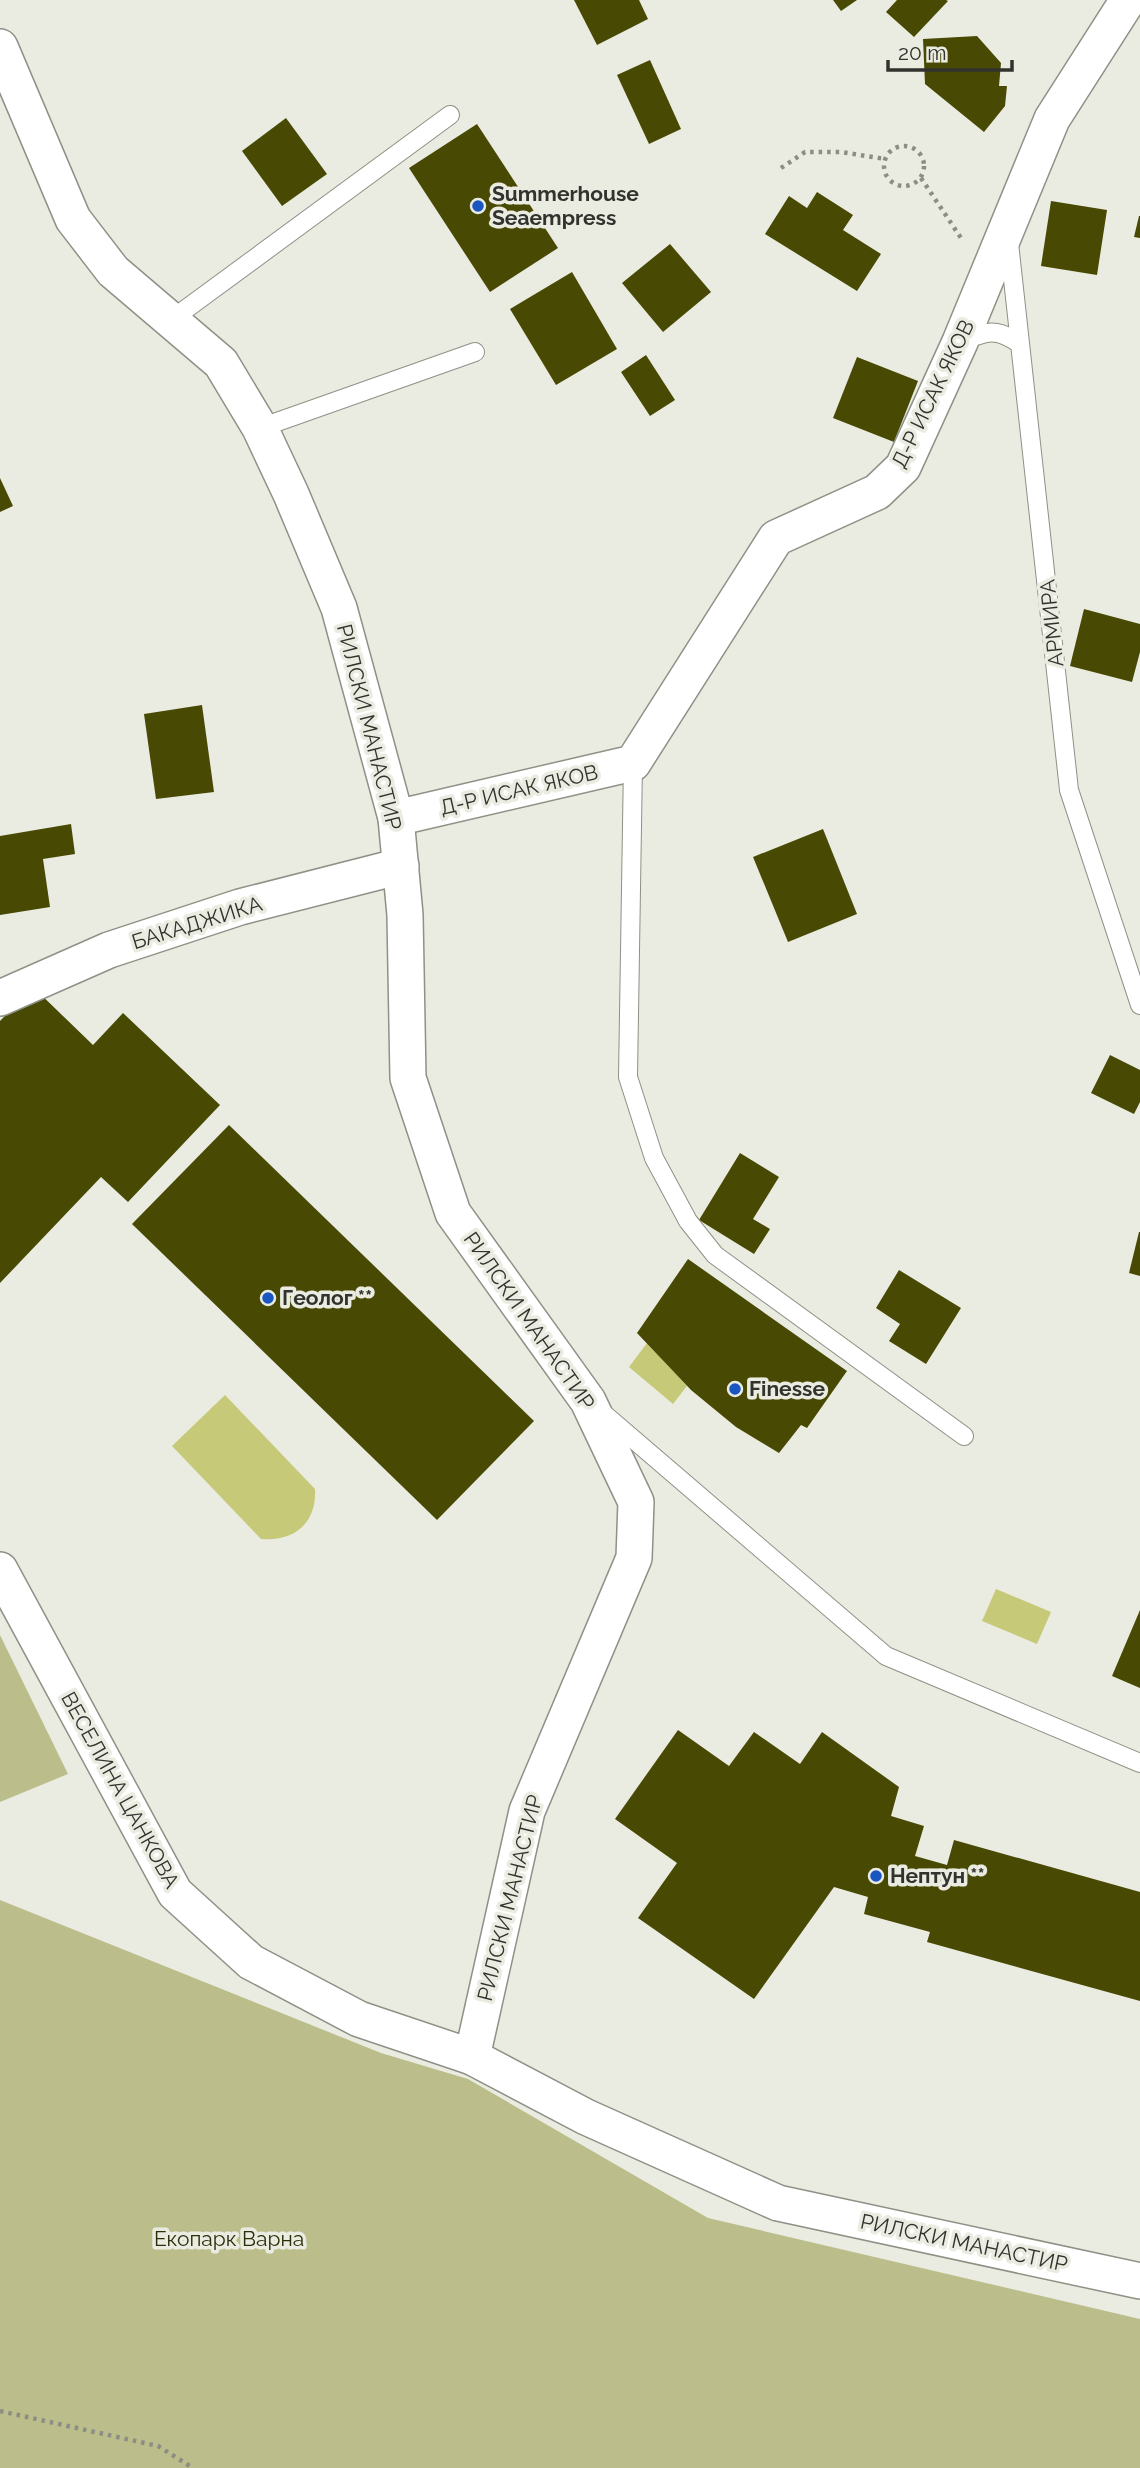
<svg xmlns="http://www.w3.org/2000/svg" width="1140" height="2468" font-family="Raleway,sans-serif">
<rect width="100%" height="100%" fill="#ebece1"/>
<g fill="#bbbe8a">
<path d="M0,1635l68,139 -68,28z"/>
<path d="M0,1900l381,153 87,26 240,139 432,101v149h-1140z"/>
</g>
<g fill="#c6ca78">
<path d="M647,1343l40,43 -14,18 -44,-37z"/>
<path d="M225,1395l90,94c2,34 -21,53 -54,50l-89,-93z"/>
<path d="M996,1589l55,23 -14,32 -55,-23z"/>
</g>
<g fill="#484903">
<path d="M574,0h65l9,19 -51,26z"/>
<path d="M833,0h24l-16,11z"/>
<path d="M897,0h49l2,1 -34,36 -28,-25z"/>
<path d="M977,36l24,27 -2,23h8l-2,20 -21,26 -59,-48 -2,-45z"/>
<path d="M650,60l31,69 -32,15 -32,-69z"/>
<path d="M286,118l41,56 -45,32 -40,-55z"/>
<path d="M477,124l81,124 -68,44 -81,-124z"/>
<path d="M817,192l36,23 -10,15 38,24 -24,37 -92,-57 24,-38 18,12z"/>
<path d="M1051,201l56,9 -10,65 -56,-9z"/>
<path d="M1139,216h1v22l-6,-1z"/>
<path d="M670,244l41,48 -48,40 -41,-49z"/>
<path d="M572,272l45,77 -61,36 -46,-76z"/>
<path d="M646,355l29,45 -25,16 -29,-44z"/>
<path d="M857,357l61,24 -24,61 -61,-24z"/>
<path d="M0,478l13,28 -13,6z"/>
<path d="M1084,609l56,15v28l-8,30 -62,-16z"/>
<path d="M202,705l12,87 -58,7 -12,-85z"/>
<path d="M71,824l4,30 -32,5 7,48 -50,8v-79z"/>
<path d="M823,829l34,85 -69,28 -35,-85z"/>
<path d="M33,987l60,58 30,-32 97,92 -92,97 -27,-25 -101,106v-262z"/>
<path d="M1110,1055l30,15v32l-6,12 -43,-21z"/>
<path d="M229,1125l305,296 -97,99 -305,-296z"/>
<path d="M740,1153l39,24 -26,42 17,10 -16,25 -55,-34z"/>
<path d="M1139,1232h1v44l-11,-3z"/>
<path d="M688,1259l159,112 -40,57 -6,-3 -22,28 -43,-26 -45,-37 -54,-57z"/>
<path d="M899,1270l62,38 -35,56 -37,-23 11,-17 -24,-16z"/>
<path d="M1140,1610v78l-28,-12z"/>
<path d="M678,1730l51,36 25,-34 46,32 22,-32 77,55 -8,29 33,10 -9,30 32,9 7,-25 186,52v109l-213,-59 3,-10 -66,-18 4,-17 -34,-10 -80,112 -116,-81 39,-55 -62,-44z"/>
</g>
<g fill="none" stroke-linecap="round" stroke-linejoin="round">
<defs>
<g id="service">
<path d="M1009,243l60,547 71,215"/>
<path d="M171,320l279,-205"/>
<path d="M960,342c27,-11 36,-15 60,2"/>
<path d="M260,428l215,-76"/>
<path d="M633,763l-5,314 26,81 34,63 27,34 249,181"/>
<path d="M604,1414l282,242 254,107"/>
</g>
<g id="minor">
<path d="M0,47l73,172 40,52 108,92 39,65 31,66 48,114 57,210 9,97 3,163 45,135 135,188 48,101 -2,56 -107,253 -55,246 114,60 192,86 362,78"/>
<path d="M396,818l237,-55 143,-225 101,-46 26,-25 57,-125 92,-223 76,-119"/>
<path d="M0,998l109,-48 131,-43 161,-41"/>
<path d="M0,1570l175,323 76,69 108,57 113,38"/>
</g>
</defs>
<use href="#service" stroke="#8f9086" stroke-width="20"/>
<use href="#minor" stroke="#8f9086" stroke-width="38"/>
<g stroke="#8c8d85" stroke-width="4.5" stroke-dasharray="3.5 5" stroke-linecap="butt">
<circle cx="904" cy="166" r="20"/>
<path d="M781,168l24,-16h36l44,7"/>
<path d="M921,178l40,60"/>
<path d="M0,2411l158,35 35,22"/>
</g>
<use href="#service" stroke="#fff" stroke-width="18"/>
<use href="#minor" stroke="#fff" stroke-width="35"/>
</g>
<g fill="#1956c2" stroke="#ebece1" stroke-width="2.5">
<circle cx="478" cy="206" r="7"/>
<circle cx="268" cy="1298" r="7"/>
<circle cx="735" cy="1389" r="7"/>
<circle cx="876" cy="1876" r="7"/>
</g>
<g text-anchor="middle" stroke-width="7" stroke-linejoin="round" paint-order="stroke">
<g font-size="21" font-weight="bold" fill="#32322e" stroke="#ebece1" text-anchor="start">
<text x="492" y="201">Summerhouse<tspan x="492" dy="24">Seaempress</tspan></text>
<text x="282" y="1305">Геолог **</text>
<text x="749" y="1396">Finesse</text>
<text x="890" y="1883">Нептун **</text>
</g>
<g font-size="21" fill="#32322e" stroke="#ebece1">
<text transform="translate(933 394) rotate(-64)" y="7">Д-Р ИСАК ЯКОВ</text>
<text transform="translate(1052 623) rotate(-96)" y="7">АРМИРА</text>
<text transform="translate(369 727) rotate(76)" y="7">РИЛСКИ МАНАСТИР</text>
<text transform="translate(519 790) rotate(-13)" y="7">Д-Р ИСАК ЯКОВ</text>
<text transform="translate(197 923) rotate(-17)" y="7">БАКАДЖИКА</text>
<text transform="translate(529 1321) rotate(55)" y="7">РИЛСКИ МАНАСТИР</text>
<text transform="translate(120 1790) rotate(61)" y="7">ВЕСЕЛИНА ЦАНКОВА</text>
<text transform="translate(510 1898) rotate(-76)" y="7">РИЛСКИ МАНАСТИР</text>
<text transform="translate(964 2243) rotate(12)" y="7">РИЛСКИ МАНАСТИР</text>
</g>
<g font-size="21" fill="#2d2f0a" stroke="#ebece1">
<text x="229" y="2246">Екопарк Варна</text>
</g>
</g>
<path d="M888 60v10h124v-10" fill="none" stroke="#32322e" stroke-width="3.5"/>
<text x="898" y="60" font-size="21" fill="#32322e" stroke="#ebece1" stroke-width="5" paint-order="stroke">20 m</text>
</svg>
